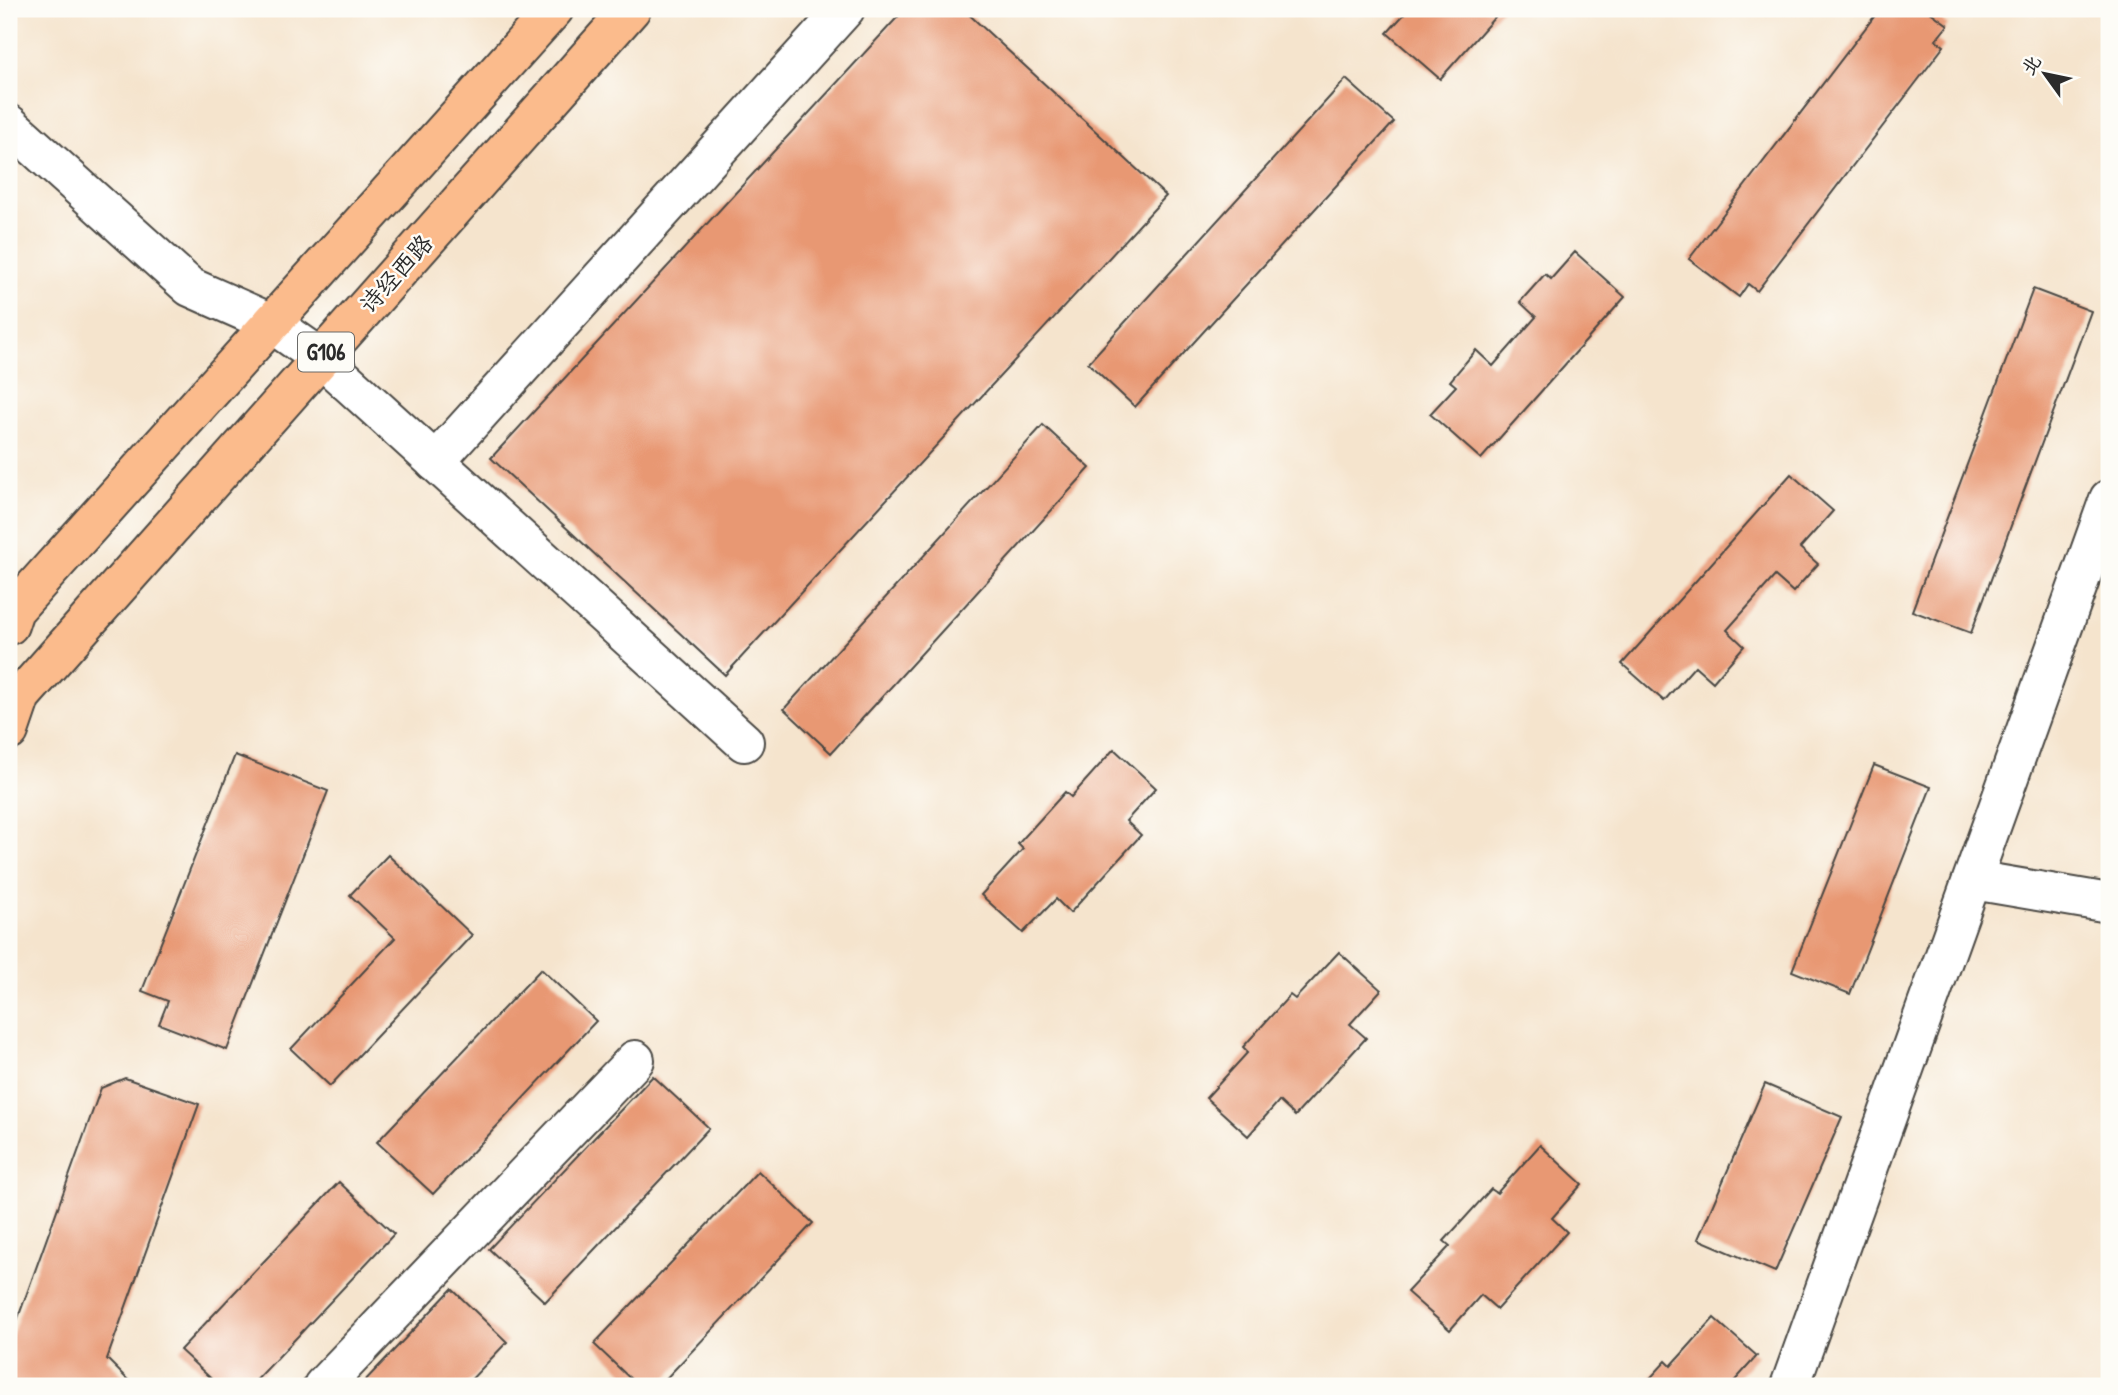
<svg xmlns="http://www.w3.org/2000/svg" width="2118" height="1395" font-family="'Patrick Hand','LXGW WenKai TC',sans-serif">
<rect width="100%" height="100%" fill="#fdfcf7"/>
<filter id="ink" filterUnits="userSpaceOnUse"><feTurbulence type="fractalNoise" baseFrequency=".0143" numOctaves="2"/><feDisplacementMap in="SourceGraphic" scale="14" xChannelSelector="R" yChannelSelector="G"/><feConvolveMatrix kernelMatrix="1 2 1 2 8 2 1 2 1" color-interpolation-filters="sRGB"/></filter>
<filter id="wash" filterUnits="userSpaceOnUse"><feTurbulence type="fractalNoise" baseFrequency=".00686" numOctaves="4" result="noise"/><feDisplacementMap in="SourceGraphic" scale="28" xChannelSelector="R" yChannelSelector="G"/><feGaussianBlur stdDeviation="1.57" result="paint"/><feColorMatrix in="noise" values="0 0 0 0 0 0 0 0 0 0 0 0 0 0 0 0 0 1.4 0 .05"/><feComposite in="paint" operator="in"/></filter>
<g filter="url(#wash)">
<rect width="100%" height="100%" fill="#f5e4cd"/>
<g id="blocks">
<g fill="#e89873">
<path d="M905,9h58l203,187 -441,479 -234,-217z"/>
<path d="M1409,9h93l-62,70 -53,-46z"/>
<path d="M1880,9h46l22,16 -12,15 8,6 -187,245 -9,-7 -9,13 -50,-38z"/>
<path d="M1346,79l48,43 -259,285 -47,-44z"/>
<path d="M1575,252l50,45 -144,162 -51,-45 26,-28 -6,-5 26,-31 17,16 43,-49 -16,-15 25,-28 6,5z"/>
<path d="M2033,289l58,22 -120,322 -59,-22z"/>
<path d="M1043,425l47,43 -259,285 -47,-44z"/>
<path d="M1791,474l42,37 -33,37 18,16 -25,28 -18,-16 -48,54 17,16 -31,36 -18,-16 -31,35 -42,-37z"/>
<path d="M1114,749l42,39 -30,33 15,14 -71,78 -14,-14 -33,34 -42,-38 42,-46 -5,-5 47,-52 6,5z"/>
<path d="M235,755l93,36 -101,259 -68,-26 9,-23 -26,-10z"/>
<path d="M1874,765l57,22 -81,207 -58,-23z"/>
<path d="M388,855l84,80 -142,151 -39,-37 104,-111 -45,-43z"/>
<path d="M1339,952l42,38 -31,34 16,14 -71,78 -16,-15 -31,35 -42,-38 42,-46 -5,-5 47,-52 5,4z"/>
<path d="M541,969l55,52 -163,173 -56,-52z"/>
<path d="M653,1076l56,52 -164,174 -56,-53z"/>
<path d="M125,1078l74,26 -92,255 27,27h-122l-3,-13v-30l92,-255z"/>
<path d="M1765,1084l77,33 -67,155 -77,-33z"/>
<path d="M1540,1145l42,39 -30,34 15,14 -70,77 -16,-14 -31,35 -43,-38 43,-46 -6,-5 47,-52 6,4z"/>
<path d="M758,1171l55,52 -154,163h-21l-44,-42z"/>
<path d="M339,1182l55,52 -143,152h-32l-39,-36z"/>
<path d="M452,1289l55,53 -42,44h-105z"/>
<path d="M1714,1318l43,38 -27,30h-87l23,-25 5,5z"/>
</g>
</g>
</g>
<g filter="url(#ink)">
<use href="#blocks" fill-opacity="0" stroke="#494743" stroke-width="2"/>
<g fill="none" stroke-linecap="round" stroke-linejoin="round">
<defs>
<g id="minor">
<path d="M9,124l181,163 81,36 50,35 423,384"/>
<path d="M435,462l410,-453"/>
<path d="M1973,880l136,23"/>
<path d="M323,1386l312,-326"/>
<path d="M1790,1386l319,-887"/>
</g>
<g id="highway">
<path d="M9,625l5,-15 540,-601"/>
<path d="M9,731l12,-35 610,-687"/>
</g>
</defs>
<use href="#minor" stroke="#494743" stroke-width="42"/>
<use href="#highway" stroke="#494743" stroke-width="42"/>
<use href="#minor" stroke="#fff" stroke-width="38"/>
<use href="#highway" stroke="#fbbb8c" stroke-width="38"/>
</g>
</g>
<g text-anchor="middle" stroke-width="5" stroke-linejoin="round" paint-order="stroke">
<rect fill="#fdfcf7" stroke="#6a6a68" stroke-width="2" x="298" y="332.5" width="56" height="39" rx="5"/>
<g font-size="23" font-weight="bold" fill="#2b2b2b">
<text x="326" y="360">G106</text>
</g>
<g font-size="24" fill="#2b2b2b" stroke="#fdfcf7">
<text transform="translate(396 274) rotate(-48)" y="8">诗经西路</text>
</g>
</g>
<rect width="2118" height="1395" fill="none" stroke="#fdfcf7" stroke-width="35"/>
<g transform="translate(2045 74) rotate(303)" stroke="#fdfcf7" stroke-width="5" paint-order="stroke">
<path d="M0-5L12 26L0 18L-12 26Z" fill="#2b2b2b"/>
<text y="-10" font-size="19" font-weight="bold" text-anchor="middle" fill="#2b2b2b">北</text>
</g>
</svg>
